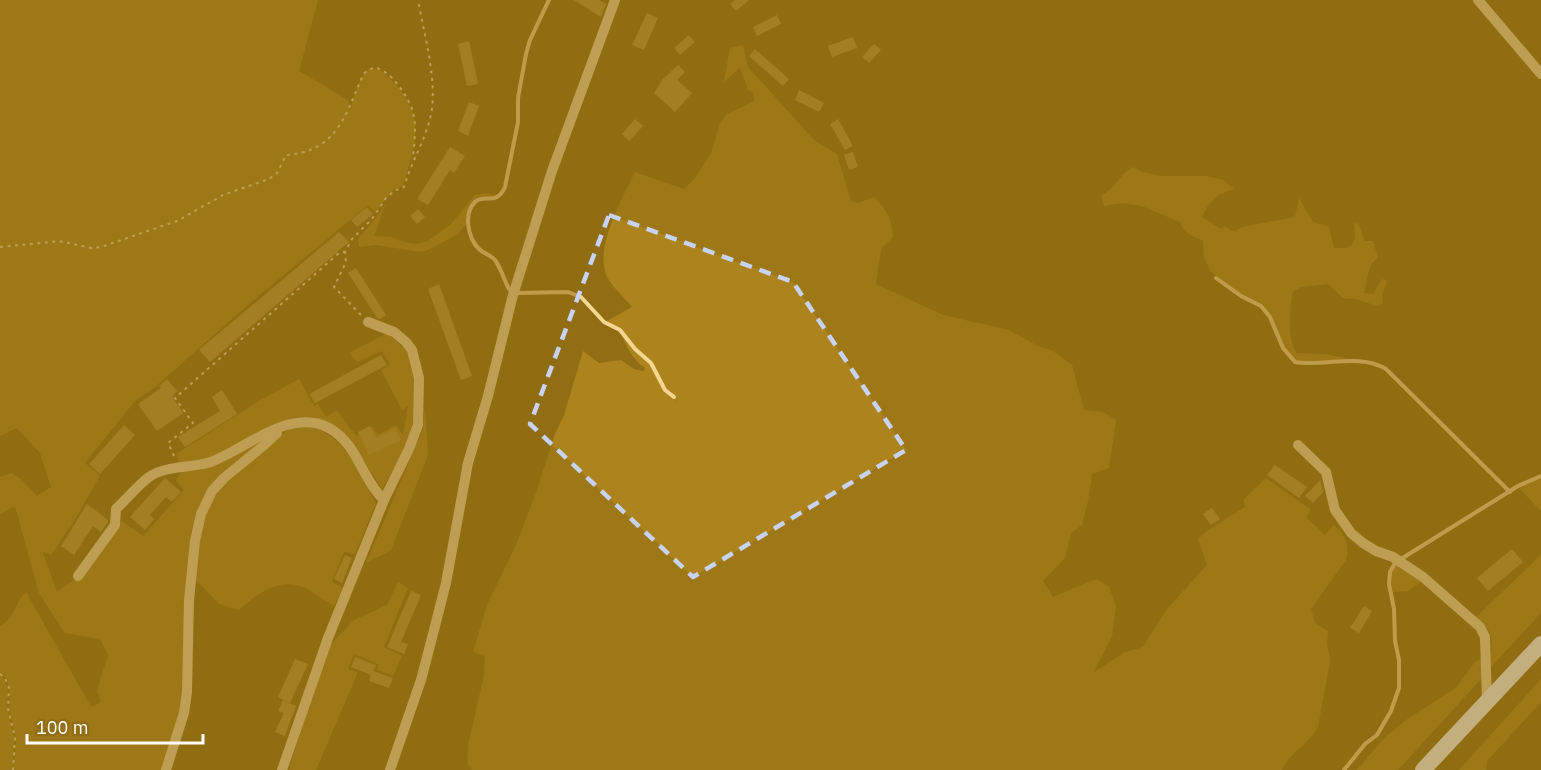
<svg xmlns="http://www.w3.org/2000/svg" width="1541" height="770" font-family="'IBM Plex Sans',sans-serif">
<rect width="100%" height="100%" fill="#916e13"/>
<g fill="#ad831d">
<path d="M0,0h318l-19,71 49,29 1,11c5,-10 10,-36 19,-41 8,-5 15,2 20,7 39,36 28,64 15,109l-10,4 -18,22 -7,-7 -119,99 -94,83 -20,14 -50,62 15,12 -23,41 -26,39 -9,-4 15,41 21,-15 33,-44 11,-12 21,15 41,-46 -8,-10 9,-12 82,-30 -33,29 -36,46 -13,181 -20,76h-151l2,-32 -7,-29 1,-21 -4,-10 -6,-6v-46c18,-11 13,-21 26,-34l65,115 10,-5 -4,-11 11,-36 -8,-16 -35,-6 -26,-40 -24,-87 -15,8v-37l12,-4 10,7 15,16 14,-9 -11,-34 -23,-25 -17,8z"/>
<path d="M743,45l5,22 66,73 23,14 14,47 7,2 16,-6c14,14 17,21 19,40l-12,12 -5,35 67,31 66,15 27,15 17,6 19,14 12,45 19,2 13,8 -7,48 -17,6 -4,27 -6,24 -11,8 -6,25 -22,23 10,16 43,-18 13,8 7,19 -4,30 -19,37 30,-20 20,-6 23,-37 41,-45 -9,-26 12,-10 35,-22 -1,-8 22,-21 45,32 -5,7 19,18 9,-10c11,9 16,21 12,35l-35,49 4,14 13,8 -1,12 3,18 -12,66c-8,17 -28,24 -36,43h-810l-5,-7 2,-22 15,-66 1,-19 -12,-4 14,-47 29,-60 20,-52 19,-59 9,-19 19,-64 16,12 22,-3 13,9 10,2 1,-3c-14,-10 -19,-22 -25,-38l15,19 15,15 14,26 14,13 -12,-14 -14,-27 -16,-14 -15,-19 -16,-7 27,-15c-7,-9 -23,-23 -26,-33 -11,-28 17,-77 29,-102l49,17 12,-12 15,-24 9,-29 7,-10 27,-13v-8l-6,-3 -8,-22 -16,14 6,-34z"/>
<path d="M1133,167l9,5 20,4h43l18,4 11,9 -16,6 -11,12 -5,10 19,12 3,-3 10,6 8,-5 53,-10 4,-19 14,24 16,5 5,21h12l6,-3 3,-7 -1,-14 4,-1 7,18h8l5,17c-11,6 -10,23 -14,35l9,1 9,-15 5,2 -5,14 1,8 -6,3 -21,-7 -13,-1 -15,-14 -27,3 -8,5c-4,19 -6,44 3,61l30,1 27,6c-18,1 -39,3 -57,1l-12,-13 -13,-32 -9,-12 -22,-9 -30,-24 -6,-15 -1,-15c-10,-5 -20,-8 -23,-19l-38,-16 -19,-3 -19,3 -3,-10c14,-7 20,-23 32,-29z"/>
<path d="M486,193l11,2 -20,2 -11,17v10l-8,10 -26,14 -10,4 -46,-7 -17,2 -1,-8 18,-21 10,-15 -12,33 17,1 17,6 9,1 11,-3 23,-17 24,-29z"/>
<path d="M387,333l19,17 7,13 3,41 -6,36 -28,49 -23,-36 -49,-34 -104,41 -26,4 -4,-10 83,-53 40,-22 15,27 4,-2 8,13 11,-6 19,25 16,-9 6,8 18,-10 7,10 5,-29 -6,4 -21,-40 9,-5 -8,-14 -25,11 -8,-9z"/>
<path d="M425,407l3,48 -37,95 -25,13 57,-134z"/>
<path d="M311,426c39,14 45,46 65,77l-21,51 -11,-2 -12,30 11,6 -9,18c-11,-6 -22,-16 -34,-20 -24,-7 -45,9 -61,24l-20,-6 -24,-25c2,-23 4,-46 11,-68 11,-30 55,-56 78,-78l7,-5z"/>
<path d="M1541,478v33l-22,-23z"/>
<path d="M1541,555v58l-50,54c-1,-27 7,-31 -15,-50z"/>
<path d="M1396,564l26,17 -14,10 -15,1 -3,-15z"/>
<path d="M398,582l10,6 -24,59 18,9 -9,20 -16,-6 1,-6 -24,-10 -6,15 10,3 -42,98h-27l22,-72 20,-54 23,-24 33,-15z"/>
<path d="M1482,658l1,19 -85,93h-41l26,-31 23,-19 51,-33 17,-24z"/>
<path d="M0,675l4,4 4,9 -1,21 7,29 -1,32h-13z"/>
<path d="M1541,679v23l-54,59 -1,9h-27z"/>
</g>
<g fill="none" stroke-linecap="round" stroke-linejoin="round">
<g stroke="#f5d690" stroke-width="4">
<path d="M1216,278l25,18 20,10 9,11 13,31 12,14c29,5 64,-9 91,7l124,123"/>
<path d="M509,289c-5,-9 -8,-21 -14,-29 -4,-5 -11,-6 -16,-11 -11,-11 -16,-35 -4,-47 9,-9 21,5 30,-15l13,-65v-24l8,-44 4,-14 19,-40"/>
<path d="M518,293l50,-1 13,5 23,25 16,8 15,19 16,14 14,27 9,7"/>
<path d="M1401,559l117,-73 23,-10"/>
<path d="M1344,770l21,-26 12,-9 14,-24 8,-23v-28l-4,-19 -1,-32 -5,-25 1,-12 5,-9"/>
</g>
</g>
<g fill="#b89336">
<path d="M574,0h25l7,4 -5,13z"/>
<path d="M735,0h14l-13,11 -6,-7z"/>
<path d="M647,13l11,5 -14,32 -12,-5z"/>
<path d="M777,15l4,9 -24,12 -4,-9z"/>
<path d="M689,35l6,7 -15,13 -6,-7z"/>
<path d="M853,37l4,11 -25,9 -4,-11z"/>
<path d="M469,41l9,43 -11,2 -9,-42z"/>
<path d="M874,44l7,6 -12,13 -7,-6z"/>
<path d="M755,49l34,30 -6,7 -34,-30z"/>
<path d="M678,65l7,7 -8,8 15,13 -17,19 -21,-19 9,-14z"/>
<path d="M799,90l25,13 -5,9 -24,-12z"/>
<path d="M469,102l10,4 -11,30 -10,-5z"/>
<path d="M635,119l8,7 -14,15 -7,-7z"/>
<path d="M838,119l15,27 -8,4 -15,-26z"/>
<path d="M450,147l15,9 -11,17 -4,-3 -22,35 -11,-6z"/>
<path d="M853,152l5,15 -9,3 -5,-15z"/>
<path d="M367,207l6,7 -16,13 -6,-7z"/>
<path d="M418,209l7,8 -8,7 -7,-8z"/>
<path d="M339,232l10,10 -139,120 -11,-12z"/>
<path d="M356,268l30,47 -6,4 -3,-1 -29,-45z"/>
<path d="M439,284l33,92 -11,4 -33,-91z"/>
<path d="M381,355l6,10 -72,38 -6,-9z"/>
<path d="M167,379l10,12 -5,5 11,17 -26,18 -19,-27 23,-16 -2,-2z"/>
<path d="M222,390l15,24 -52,33 -7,-10 42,-26 -8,-14z"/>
<path d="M124,425l11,10 -35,39 -11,-10z"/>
<path d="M370,426l6,12 19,-10 6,12 -32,15 -11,-23z"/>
<path d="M1275,465l32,22 -8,11 -32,-23z"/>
<path d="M165,478l16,14 -9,10 -6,-5 -16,18 4,4 -9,11 -15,-13z"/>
<path d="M1320,480l3,12 -10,11 -8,-7z"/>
<path d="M87,504l21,16v2l-7,10 -8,-6 -19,29 -13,-9z"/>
<path d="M1212,508l8,11 -9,6 -8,-11z"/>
<path d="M1512,549l11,13 -35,29 -11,-13z"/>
<path d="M345,555l7,3 -10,25 -8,-4z"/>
<path d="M411,591l10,4 -20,47 7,2 -4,10 -17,-7z"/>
<path d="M1364,606l8,5 -13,22 -9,-5z"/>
<path d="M355,657l21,8 -3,6 20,7 -4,10 -20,-7 2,-6 -20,-8z"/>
<path d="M295,659l13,5 -18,39 -12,-6z"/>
<path d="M283,700l13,6 -11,30 -10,-4 9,-19 -6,-2z"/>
</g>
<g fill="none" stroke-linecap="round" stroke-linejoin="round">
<g stroke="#f2d99f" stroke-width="2" stroke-dasharray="3 4.5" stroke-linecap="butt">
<path d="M0,247l59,-6 32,7 10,-1 76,-26 46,-26 46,-16 8,-6 9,-18c52,-4 59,-40 77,-80 3,-4 7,-7 12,-7 14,0 35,31 38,44 4,15 1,31 0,47"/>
<path d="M361,315l-27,-28 12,-25 -1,-10 7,-13 20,-20 14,-21 8,-7 10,-4c7,-24 20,-45 26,-68 9,-34 -6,-85 -12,-119"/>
<path d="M174,456l-6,-13 25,-20 -18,-25 164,-145 6,-1"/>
<path d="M0,674l5,4 4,10 -1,21 7,29 -2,32"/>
</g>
<g stroke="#f2d99f" stroke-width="10">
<path d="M1478,0l63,74"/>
<path d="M1298,445l28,27 9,38 16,23 12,10 13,8 17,6 30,20 57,50 5,10 2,64"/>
<path d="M78,576l37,-51 1,-16c11,-10 21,-23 33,-32 16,-11 40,-9 58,-14 7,-1 14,-6 21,-9 30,-16 68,-44 101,-26 29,16 33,52 55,72"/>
<path d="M166,770l18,-57 3,-21 2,-92 6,-59 6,-27 11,-23 12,-13 39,-32 14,-13"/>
<path d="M282,770l46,-132 56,-138 25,-51 9,-24 1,-47 -7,-28 -6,-8 -12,-10 -26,-10"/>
<path d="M390,770l31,-90 12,-46 13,-51 22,-120 20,-67 25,-101 39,-124 63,-171"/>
</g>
<path stroke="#fff" stroke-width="16" d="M1423,770l118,-126"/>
</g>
<path d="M0 0H1541V770H0ZM609,215l184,67 113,168 -213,127 -163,-153z" fill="#916e13" fill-opacity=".55" fill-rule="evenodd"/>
<path fill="none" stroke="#c6d3f5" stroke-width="4.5" stroke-dasharray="12 8" stroke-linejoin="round" d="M609,215l184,67 113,168 -213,127 -163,-153z"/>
<path d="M27 734v9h176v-9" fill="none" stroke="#ffffff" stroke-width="3"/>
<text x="36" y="734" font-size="18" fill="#ffffff" stroke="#916e13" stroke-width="4.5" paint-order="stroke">100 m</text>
</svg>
